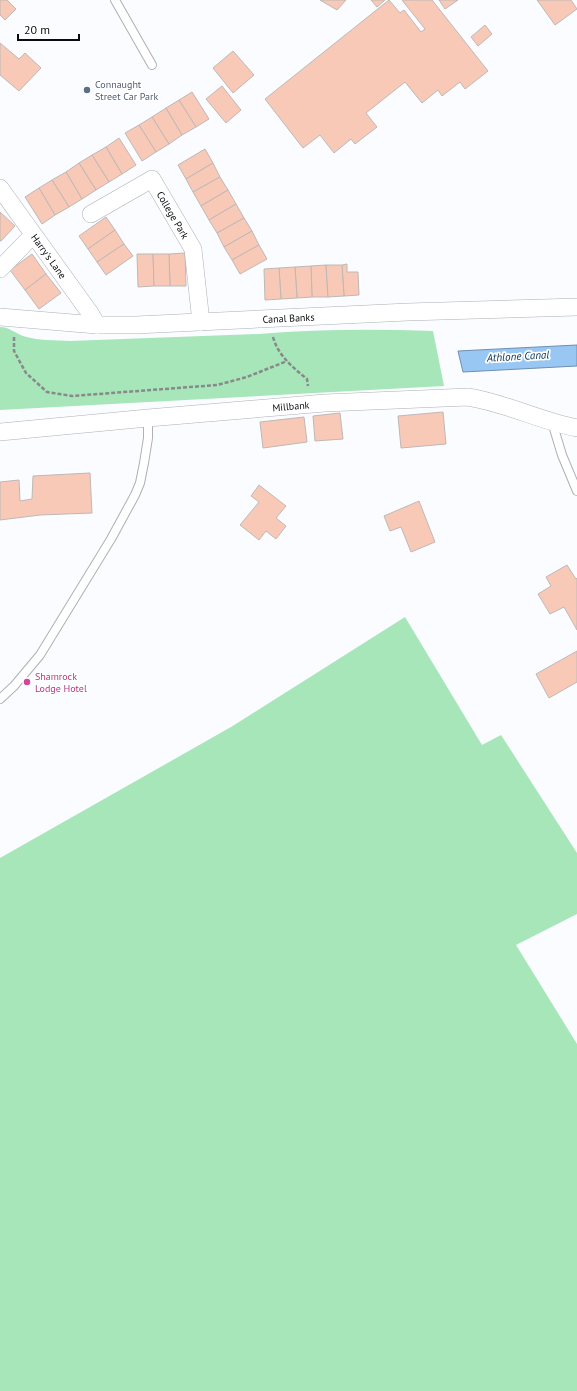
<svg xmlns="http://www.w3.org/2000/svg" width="577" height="1391" font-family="'PT Sans',sans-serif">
<rect width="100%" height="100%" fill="#fafcff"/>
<g fill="#a6e6b9">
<path d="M0,327c9,0 15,6 23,9 15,5 32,4 47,5l189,-7c58,-5 116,-5 174,-3l11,55 -444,24z"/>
<path d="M405,617l77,128 19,-10 76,118v61l-61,31 61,99v347h-577v-533l231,-131z"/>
</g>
<path fill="#99c7f4" stroke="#6e8faf" d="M577,345v21l-114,6 -5,-21z"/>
<g fill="#f9c9b7" stroke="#beb8b6">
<path d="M0,0h7l9,9 -11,11 -5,-5z"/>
<path d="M320,0h26l-9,10z"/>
<path d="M371,0h14l-8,7z"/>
<path d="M389,0l11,13 4,-3 17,22 4,-3 -23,-29h30l56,71 -23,18 -5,-7 -18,14 -4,-6 -16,13 -17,-21 -39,31 11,14 -22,17 -4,-5 -17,14 -14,-18 -17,13 -38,-49z"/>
<path d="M439,0h19l-13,9z"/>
<path d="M537,0h34l6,9 -22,16z"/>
<path d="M485,25l7,9 -14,12 -7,-9z"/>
<path d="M0,43l19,16 6,-6 16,15 -22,23 -19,-16z"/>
<path d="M233,51l21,24 -21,18 -20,-25z"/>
<path d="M222,86l19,24 -15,13 -20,-24z"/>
<path d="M192,92l17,27 -13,8 -17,-27z"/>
<path d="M179,100l17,27 -14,8 -16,-27z"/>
<path d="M166,108l16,27 -13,9 -17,-27z"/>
<path d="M152,117l17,27 -13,8 -17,-27z"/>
<path d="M139,125l17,27 -14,9 -17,-28z"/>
<path d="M119,138l17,27 -14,9 -16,-27z"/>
<path d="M106,147l16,27 -13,8 -17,-27z"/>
<path d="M205,149l8,14 -27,16 -8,-14z"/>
<path d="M92,155l17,27 -13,8 -17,-27z"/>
<path d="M79,163l17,27 -14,9 -16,-27z"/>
<path d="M213,163l7,14 -27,15 -7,-13z"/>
<path d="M66,172l16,27 -13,8 -17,-27z"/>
<path d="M220,177l8,13 -27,16 -8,-14z"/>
<path d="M52,180l17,27 -14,8 -16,-27z"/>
<path d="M39,188l16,27 -13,9 -17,-27z"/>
<path d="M228,190l8,14 -27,16 -8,-14z"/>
<path d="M236,204l8,14 -27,15 -8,-13z"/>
<path d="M0,212l15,14 -14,15h-1z"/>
<path d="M106,217l9,13 -27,19 -9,-13z"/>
<path d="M244,218l8,13 -28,16 -7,-14z"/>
<path d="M115,230l9,14 -27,18 -9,-13z"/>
<path d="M252,231l7,14 -27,15 -8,-13z"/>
<path d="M124,244l9,12 -27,19 -9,-13z"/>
<path d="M259,245l8,14 -27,15 -8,-14z"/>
<path d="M185,253l1,33h-16l-1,-32z"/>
<path d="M32,254l14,20 -21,16 -15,-20z"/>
<path d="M137,254h16l1,32 -16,1z"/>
<path d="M153,254h16l1,32h-16z"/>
<path d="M347,264v8h11l1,23 -15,1 -2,-31z"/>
<path d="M326,265l2,32h-16l-1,-31z"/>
<path d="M326,265h16l2,31 -16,1z"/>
<path d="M311,266l1,31 -15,1 -2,-31z"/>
<path d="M295,267l2,31 -16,1 -2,-31z"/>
<path d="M279,268l2,31 -16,1 -1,-31z"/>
<path d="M46,274l15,19 -22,16 -14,-19z"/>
<path d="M443,412l3,32 -45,4 -3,-32z"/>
<path d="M340,413l3,26 -28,2 -2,-25z"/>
<path d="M304,417l3,25 -44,6 -3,-26z"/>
<path d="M90,473l2,40 -52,2 -40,5v-38l19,-2 1,21 12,-2 1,-23z"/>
<path d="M259,485l27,21 -10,12 10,8 -10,13 -10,-8 -7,9 -19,-15 19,-23 -8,-6z"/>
<path d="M419,501l16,41 -24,10 -10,-25 -11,4 -6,-15z"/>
<path d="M567,565l9,14 1,-1v52l-13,-23 -14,7 -12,-20 13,-8 -5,-9z"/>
<path d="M577,651v31l-28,16 -13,-24z"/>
</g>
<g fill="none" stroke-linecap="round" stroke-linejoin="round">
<defs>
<g id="service">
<path d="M115,0l37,65"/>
<path d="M552,422l10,33 15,36"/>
<path d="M0,699l14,-13 26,-31 71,-116 24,-44 5,-12 4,-20 4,-25v-20"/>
</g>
<g id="minor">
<path id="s1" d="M0,188l90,125 7,12"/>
<path id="s2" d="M91,214l61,-35 41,70 8,73"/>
<path d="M0,269l33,-34"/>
<path id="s3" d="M0,317l97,8h39l272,-13 169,-5"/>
<path id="s4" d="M0,432l148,-14 177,-15 143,-6c38,6 72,24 109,31"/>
</g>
</defs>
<use href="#service" stroke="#adb0b4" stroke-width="10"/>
<use href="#minor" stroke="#adb0b4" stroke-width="18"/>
<g stroke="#88898c" stroke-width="2.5" stroke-dasharray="4 2" stroke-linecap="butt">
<path d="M14,337v14l12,22 21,19 25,4 145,-11 30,-8 40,-16"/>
<path d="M273,337c5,18 19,30 34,42l1,7"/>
</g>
<use href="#service" stroke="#fff" stroke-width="8"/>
<use href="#minor" stroke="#fff" stroke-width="17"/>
</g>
<circle fill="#5c6f8a" stroke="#fff" stroke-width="1.5" cx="87" cy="90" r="4"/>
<circle fill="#d1479c" stroke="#fff" stroke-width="1.5" cx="27" cy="682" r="4"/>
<g text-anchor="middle" stroke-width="3.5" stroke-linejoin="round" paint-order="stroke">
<g font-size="10" fill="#4e5e75" stroke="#fff" text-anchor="start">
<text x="95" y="88">Connaught<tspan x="95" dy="12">Street Car Park</tspan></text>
</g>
<g font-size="10" fill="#0a0b0d" stroke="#fff">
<text dy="4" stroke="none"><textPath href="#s2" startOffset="112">College Park</textPath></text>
<text dy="4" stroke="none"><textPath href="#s1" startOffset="84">Harry's Lane</textPath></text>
<text dy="4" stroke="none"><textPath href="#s3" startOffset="289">Canal Banks</textPath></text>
<text dy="4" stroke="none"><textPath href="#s4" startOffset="292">Millbank</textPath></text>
</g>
<g font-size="10" fill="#b23c85" stroke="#fff" text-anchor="start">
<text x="35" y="680">Shamrock<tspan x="35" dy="12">Lodge Hotel</tspan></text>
</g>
<g font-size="11" font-style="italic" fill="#022e52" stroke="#fff">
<text transform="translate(518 356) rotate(-3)" y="4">Athlone Canal</text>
</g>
</g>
<path d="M18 34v6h61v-6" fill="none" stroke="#0a0b0d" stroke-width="2"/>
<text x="24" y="34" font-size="12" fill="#0a0b0d" stroke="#ffffff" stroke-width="3" paint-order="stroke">20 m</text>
</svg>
